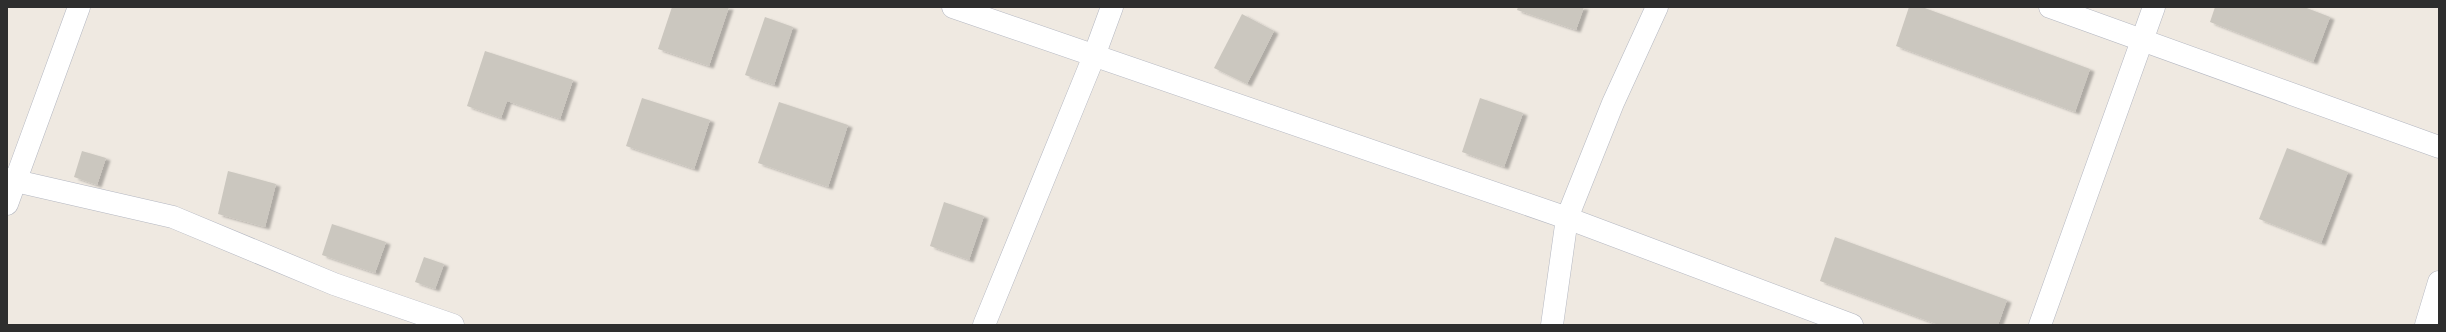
<svg xmlns="http://www.w3.org/2000/svg" width="2446" height="332" font-family="'Exo 2',sans-serif">
<defs>
<filter id="shadow"><feDropShadow dx="4.5" dy="2.5" stdDeviation="1" flood-color="#0004"/></filter>
</defs>
<rect width="100%" height="100%" fill="#efe9e1"/>
<g fill="#cbc7bf" filter="url(#shadow)">
<path d="M672,7h57l-20,59 -51,-17z"/>
<path d="M1518,7h66l-8,23 -59,-20z"/>
<path d="M1909,7h13l168,62 -15,43 -179,-66z"/>
<path d="M2215,7h89l26,10 -17,45 -103,-40z"/>
<path d="M1242,14l32,17 -27,53 -33,-16z"/>
<path d="M765,17l28,10 -19,58 -29,-10z"/>
<path d="M485,51l88,29 -13,39 -53,-18 -6,17 -34,-12z"/>
<path d="M642,98l68,22 -16,49 -68,-23z"/>
<path d="M1480,98l43,15 -19,54 -42,-15z"/>
<path d="M779,102l69,23 -20,62 -70,-24z"/>
<path d="M2287,148l61,24 -27,71 -62,-24z"/>
<path d="M82,151l24,7 -9,27 -23,-8z"/>
<path d="M228,171l48,13 -11,43 -47,-13z"/>
<path d="M944,202l40,14 -15,44 -39,-14z"/>
<path d="M332,224l54,18 -11,31 -53,-18z"/>
<path d="M1835,237l172,63 -9,25h-59l-119,-44z"/>
<path d="M424,257l20,7 -9,25 -20,-7z"/>
</g>
<g fill="none" stroke-linecap="round" stroke-linejoin="round">
<defs>
<g id="street">
<path d="M953,7l614,211 285,107"/>
<path d="M2050,7l389,140"/>
<path d="M7,179l166,38 161,67 119,41"/>
<path d="M7,204l72,-197"/>
<path d="M984,325l110,-269 18,-49"/>
<path d="M1552,325l15,-107 46,-115 44,-96"/>
<path d="M2426,325l13,-43"/>
</g>
<path id="secondary" d="M2040,325l114,-318"/>
</defs>
<use href="#street" stroke="#b4b7c1" stroke-width="23"/>
<use href="#secondary" stroke="#b4b7c1" stroke-width="23"/>
<use href="#street" stroke="#fff" stroke-width="22"/>
<use href="#secondary" stroke="#fff" stroke-width="22"/>
</g>
<rect width="2446" height="332" fill="none" stroke="#2e2e2e" stroke-width="16"/>
</svg>
